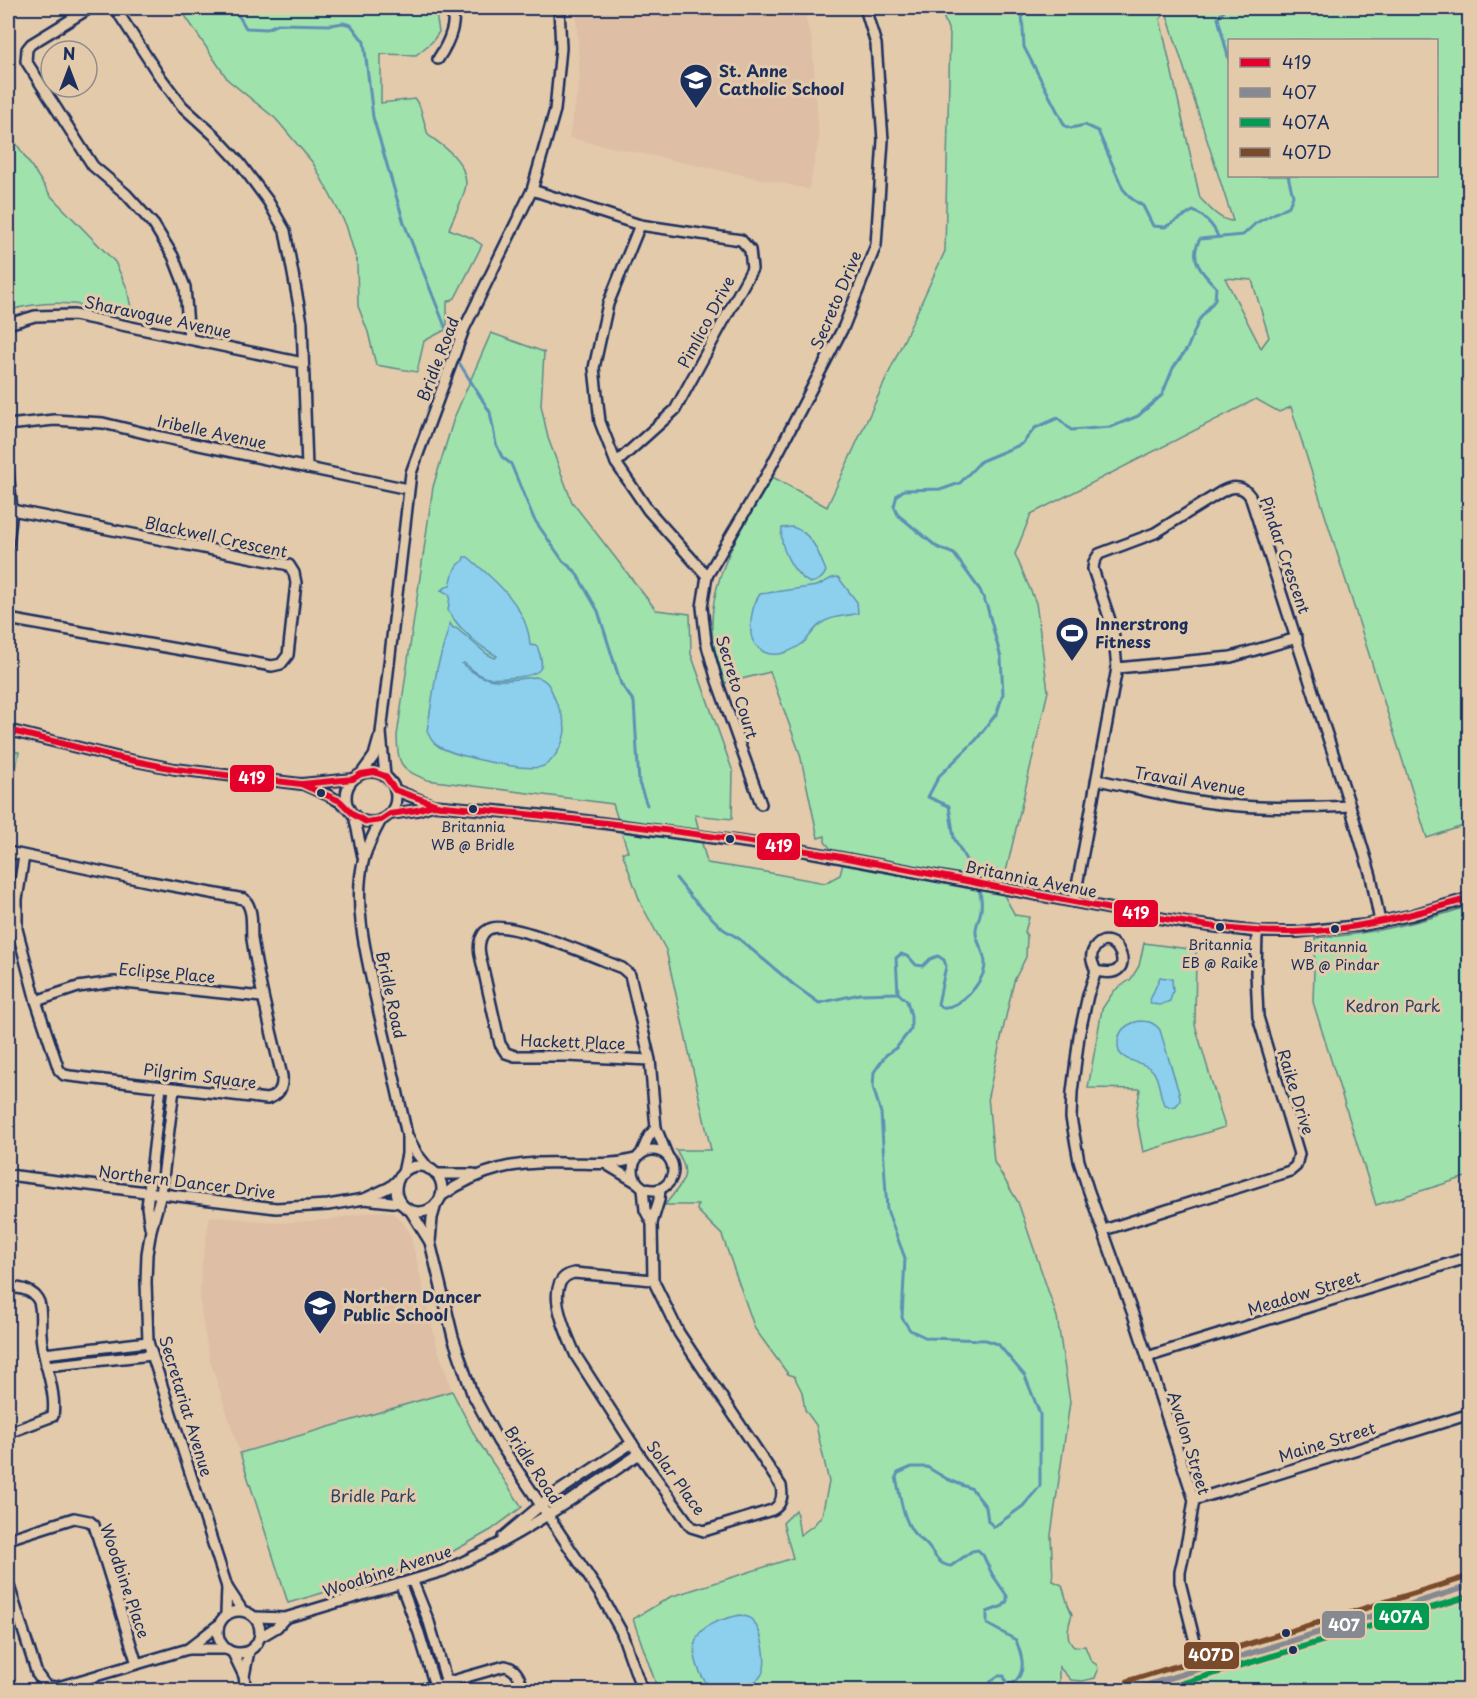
<svg xmlns="http://www.w3.org/2000/svg" width="1477" height="1698" font-family="'Playpen Sans',sans-serif">
<rect width="100%" height="100%" fill="#e3caab"/>
<filter id="ink" filterUnits="userSpaceOnUse"><feTurbulence type="fractalNoise" baseFrequency=".0167" numOctaves="2"/><feDisplacementMap in="SourceGraphic" scale="12" xChannelSelector="R" yChannelSelector="G"/><feConvolveMatrix kernelMatrix="1 2 1 2 8 2 1 2 1" color-interpolation-filters="sRGB"/></filter>
<g filter="url(#ink)">
<g fill="#debea4">
<path d="M576,8h227l9,34 7,96 -10,51 -240,-51 11,-59z"/>
<path d="M383,1211l9,2 8,6 10,14 27,114 15,44 -212,62 -30,-93 -7,-36 -3,-24 1,-31 9,-53 71,7 45,-3 45,-8z"/>
</g>
<g fill="#a0e2ac" stroke="#5e8885" stroke-width="1.5" fill-rule="evenodd">
<path d="M180,8h255l4,24 -7,10 -16,13 -35,-1v49l34,-4 5,8 8,28c17,12 37,25 38,48 0,12 -13,34 -17,46l23,9 10,7 -27,53 -8,4v27l-23,12 -7,31 -41,-7 -8,-33 -10,-26 -1,-44 -11,-37 -33,-62 -37,-44 -48,-39z"/>
<path d="M940,8h529v816l-42,14 -136,-431 -12,5 -23,-13 -225,115 -16,40 21,49 12,88 -42,181 -11,-2v9l20,36 14,2 -4,15 2,4 -1,21 -12,24 -26,115 6,66 24,40 39,115 13,85 -19,133 2,46 9,4 6,20 4,9c-3,10 -8,24 2,33l11,-1 6,15 6,4 1,5 -3,8 -13,3 -11,-1 -12,-13v23h-401l-25,-71 37,-22 123,-39 -10,-35 13,-13 4,25 14,-10 8,-10 7,-33 -13,-57 -11,-15 -3,-18 -8,-16 -6,-2 -33,-45 -33,-94 -25,-25 1,-5h-33c16,-22 29,-28 11,-55h35l-45,-200 -25,-46 -19,-52h6l-15,-48 -186,-24c-27,-12 -29,-14 -30,-44l36,-249 21,-69 37,-85 53,19 -3,53 7,33 24,64 84,108 34,4 1,40 42,118 -1,47 -37,-4 12,48 53,8 65,12 15,-8 3,-12 -18,-21v-6l-7,2 -18,-84 -30,-82 -45,11c-5,-18 -13,-35 -13,-54 -2,-55 33,-106 59,-153l56,31 118,-256 5,-217zM1166,12l67,209h-1c-13,-1 -23,-14 -32,-23l-40,-179zM1230,40h206v136h-206zM1225,278l27,2 17,57 -8,11z"/>
<path d="M8,131l43,65 64,66 12,26 5,25c-43,-8 -82,-16 -124,-2z"/>
<path d="M8,750l11,2 -11,62z"/>
<path d="M1469,906v270l-93,29 -63,-203 2,-64c53,-3 104,-15 154,-32z"/>
<path d="M1144,943l52,7 -1,75 30,102 -82,25 -7,-37 4,-26 -52,-1 14,-79 12,-18 17,-12 8,-13z"/>
<path d="M452,1391l24,47 46,69 -31,23 -41,23 -25,10 -137,40 -48,-150z"/>
<path d="M1469,1587v103h-337z"/>
</g>
<g fill="#8cd0ed" stroke="#5f90b4" stroke-width="1.5">
<path d="M792,527c20,5 27,27 34,44 -3,8 -8,10 -16,12 -16,-8 -32,-36 -28,-55z"/>
<path d="M464,557h4c27,23 60,50 62,88l7,1c2,6 7,17 3,23 -5,9 -47,11 -56,8 -8,-3 -14,-9 -20,-14l-2,1c26,23 42,16 74,13 14,2 16,16 21,27 4,8 8,18 8,26 -1,13 -11,33 -24,37 -19,4 -87,-11 -103,-21 -6,-4 -8,-8 -11,-15l10,-62 13,-46 3,5h3l31,26 8,4 2,-2c-19,-10 -37,-27 -49,-45l2,-16 -9,-5 9,-5c3,-9 3,-19 13,-24z"/>
<path d="M838,577l19,25 1,11c-12,4 -25,2 -36,10 -8,5 -12,14 -19,20 -10,8 -27,15 -39,9 -7,-4 -12,-10 -13,-18 -1,-14 1,-29 9,-40l57,-8 15,-8z"/>
<path d="M1160,977l12,2 1,12 -3,10 -10,4 -9,-1 -1,-4z"/>
<path d="M1139,1021c9,0 15,1 21,9l20,66v5l-4,5 -6,1 -6,-3c-5,-10 -4,-24 -11,-33 -10,-11 -26,-7 -34,-19 -4,-17 3,-27 20,-31z"/>
<path d="M740,1615c4,1 9,2 12,5 10,10 18,45 8,57 -9,11 -45,17 -55,4 -6,-8 -8,-15 -10,-25 -5,-29 22,-36 45,-41z"/>
</g>
<g fill="none" stroke-linecap="round" stroke-linejoin="round">
<g stroke="#5f90b4" stroke-width="3">
<path d="M234,8l12,20 20,1 12,-5 53,1 12,-2 8,2 13,17 9,75 31,106 48,121"/>
<path d="M1019,8l3,5 2,34 41,79 6,2 14,-3 13,6 25,58 9,10 11,7 10,20 12,1 28,-16c10,3 22,16 25,26"/>
<path d="M1226,8l-8,10 12,46"/>
<path d="M458,361l32,51 6,32 6,13 9,7 23,55 29,42 12,10 23,40 23,73 13,18 5,81 8,22"/>
<path d="M676,878l15,19 32,32 15,9 56,47 25,18 41,-9 38,-1"/>
<path d="M977,880l-23,-42 -5,-32 -21,-9 11,-21 37,-36 21,-27 6,-19 -2,-36 -14,-52 -7,-16 -26,-36 -17,-7 -39,-32 -4,-9 3,-11 7,-5 39,-1 17,-6 21,-22 41,-17 13,-16 23,-10 13,12 40,-3 27,-11 24,-21 11,-27 14,-19 12,-29 16,-20 1,-13c-14,-14 -28,-28 -16,-48l43,-4 13,-12 33,-17 4,-10 -5,-20"/>
<path d="M978,887c3,7 4,15 3,23 -1,8 -6,16 -5,23 1,11 10,21 9,32 -1,18 -26,45 -44,42l-3,-3 8,-38 -2,-6 -6,-4 -8,3 -7,7 -7,-1 -7,-8 -8,-3 -5,4 2,35 9,8 4,15v13l-14,18 -11,8 -12,17 -1,15 8,26 6,97 18,48 -3,60 8,12 17,8 59,2 12,4 27,32 15,38v72l-17,20 -29,21 -6,-6 -2,-14 -14,-18 -25,-10 -20,-12h-15l-14,6 -2,4c4,17 6,40 17,55 3,5 10,8 14,13 8,9 11,20 24,21l21,-15 6,-1 5,5 9,19 15,22v5l-4,5 -16,6v12l29,16c6,16 12,32 -4,44l-6,-2 -2,-6h-6l-7,5v9"/>
</g>
<defs>
<g id="minor">
<path d="M90,8l-59,36 -4,5 -1,12 67,105 33,28 28,31 19,31 12,31 4,52"/>
<path d="M115,8l43,66 24,32 33,30 24,26 29,39 17,30 17,91 5,146"/>
<path d="M438,59c10,-15 19,-34 14,-51"/>
<path d="M532,190l108,35 101,15 9,10 2,19 -77,141 -59,53"/>
<path d="M640,225l-32,79 -14,64 6,54 16,41 32,47 59,66"/>
<path d="M8,324l27,-8 39,-1 229,48"/>
<path d="M8,425l46,-5 49,3 58,14 247,52"/>
<path d="M8,470l4,40 -4,34"/>
<path d="M8,619l264,47 9,-2 7,-9 8,-72 -2,-10 -5,-8 -277,-55"/>
<path d="M1117,668l114,-11 66,-19"/>
<path d="M8,730l112,28 55,11 126,15 52,-5"/>
<circle cx="371" cy="797" r="25"/>
<path d="M361,774l13,-18 5,-18"/>
<path d="M385,776l-4,-43 30,-260 53,-144 68,-139 23,-80 6,-62 -2,-40"/>
<path d="M1098,780c43,9 87,21 131,25 40,4 81,3 121,1"/>
<path d="M305,785l25,11 18,11"/>
<path d="M395,790l38,15 117,11 239,32 397,75 71,9h40l67,-7 48,-10 58,-17"/>
<path d="M761,804l-44,-123 -11,-39 -4,-35 5,-31 59,-100 78,-150 32,-81 7,-105 -7,-96 -11,-36"/>
<path d="M390,814l27,-4 16,-5"/>
<path d="M354,815l9,42"/>
<path d="M381,820c-7,13 -13,25 -17,38 -13,48 5,108 15,155 10,41 19,81 28,122v19l-4,19"/>
<path d="M8,852l143,30 93,17c10,10 7,26 8,40 7,46 19,91 30,137 1,13 -3,19 -15,23l-197,-23 -6,-1 -5,-5 -23,-69 -19,-72v-30l7,-43"/>
<path d="M1074,902l43,-234 -4,-39 -20,-60 1,-7 5,-8 56,-21 66,-41c11,-6 21,-7 29,4l100,310 21,70 9,46"/>
<path d="M1096,971c49,12 17,-51 -2,-22 -5,8 -1,15 2,22l-8,24 -9,41 -7,56 -1,26 8,43 9,28 47,131 59,180 -6,36 -8,36v10l22,88"/>
<path d="M36,1001l42,-14 36,-5 148,15"/>
<path d="M650,1060l-83,-4h-52l-9,-3 -6,-9 -20,-89c-2,-10 0,-24 12,-27 23,-6 105,30 130,40l8,7 20,85 6,68 11,27"/>
<path d="M174,1089l-13,105 -10,36 -4,24 -1,28 2,60 79,245 15,23"/>
<path d="M408,1137l9,17 12,15"/>
<circle cx="653" cy="1170" r="20"/>
<path d="M641,1154l8,-18 7,-8"/>
<path d="M609,1166l27,16"/>
<circle cx="419" cy="1189" r="23"/>
<path d="M436,1174h37"/>
<path d="M8,1175l268,33 52,-3 36,-6 37,4"/>
<path d="M643,1188l2,22 7,13"/>
<path d="M441,1196c41,-28 76,-35 125,-33 26,0 43,3 69,-4"/>
<path d="M364,1199l26,-12 8,-7"/>
<path d="M410,1210l20,32 23,95 19,56 26,48 103,154 20,36 21,59"/>
<path d="M150,1227l-3,-20 14,-120"/>
<path d="M1104,1230l186,-59 6,-5 3,-12 -41,-137 -2,-44 1,-41"/>
<path d="M430,1242l2,-24 4,-14"/>
<path d="M653,1280l26,53 102,153c2,10 1,19 -9,24l-68,21 -13,-4 -52,-73 -63,-98c-9,-21 -36,-76 -2,-83l79,7 -1,-57 7,-23 1,-11"/>
<path d="M8,1287c11,1 26,2 31,15 3,9 1,23 2,32 1,28 16,55 12,82l-45,17"/>
<path d="M44,1354l104,-12"/>
<path d="M1147,1357l323,-100"/>
<path d="M46,1366l106,-11"/>
<path d="M1194,1500l276,-86"/>
<path d="M503,1537l50,-42 79,-52"/>
<path d="M8,1539l66,-21 15,3 5,4 43,139"/>
<path d="M413,1582l16,40 18,61"/>
<path d="M8,1583l29,91 9,12 12,1 130,-38h37"/>
<path d="M401,1585l18,48 16,53"/>
<circle cx="239" cy="1632" r="21"/>
<path d="M226,1613l1,-26"/>
<path d="M255,1617l30,1 158,-47c70,-30 133,-74 196,-117"/>
<path d="M260,1637l17,-10 8,-9"/>
<path d="M188,1649l29,-23"/>
<path d="M233,1653l11,23 2,14"/>
<path d="M244,1676l5,-25"/>
<path d="M420,1690l85,-24c12,2 16,14 18,24"/>
<path d="M1131,1690l339,-104"/>
</g>
</defs>
<use href="#minor" stroke="#1b2f5e" stroke-width="14"/>
<use href="#minor" stroke="#e3caab" stroke-width="9"/>
<defs>
<g id="bus-1">
<path d="M8,730l112,28 55,11 126,15 39,17 14,14 12,7 15,-2 9,-6 27,-4 16,-5c119,11 238,24 356,43 103,17 204,39 306,58 66,12 132,27 199,26 60,-1 118,-17 176,-34"/>
<path d="M302,784l51,-5 8,-5 13,-2 11,4 10,14 45,16"/>
</g>
<path id="bus-2" d="M1131,1690l339,-104"/>
<path id="bus-3" d="M1160,1690l310,-94"/>
<path id="bus-4" d="M1128,1681l339,-104"/>
</defs>
<use href="#bus-1" stroke="#e3caab" stroke-width="10"/>
<use href="#bus-2" stroke="#e3caab" stroke-width="10"/>
<use href="#bus-3" stroke="#e3caab" stroke-width="10"/>
<use href="#bus-4" stroke="#e3caab" stroke-width="10"/>
<use href="#bus-1" stroke="#e4002b" stroke-width="6"/>
<use href="#bus-2" stroke="#868990" stroke-width="6"/>
<use href="#bus-3" stroke="#039a52" stroke-width="6"/>
<use href="#bus-4" stroke="#7a4b2a" stroke-width="6"/>
</g>
</g>
<defs>
<symbol id="school-pin" viewBox="-11 -11 22 30"><path d="M0 17L-7.5 6A9.5 9.5 0 1 1 7.5 6Z" fill="#1b2f5e" stroke="#e3caab"/><path d="M0-5L7-2L0 1L-7-2ZM-4 1L0 2.5L4 1V4Q0 6-4 4Z" fill="#fff"/></symbol>
<symbol id="stadium-pin" viewBox="-11 -11 22 30"><path d="M0 17L-7.5 6A9.5 9.5 0 1 1 7.5 6Z" fill="#1b2f5e" stroke="#e3caab"/><path d="M0-5a6.5 5 0 1 0 0 10a6.5 5 0 1 0 0-10ZM-3.5-1.8h7v3.6h-7Z" fill="#fff"/></symbol>
</defs>
<g fill-rule="evenodd">
<use href="#school-pin" x="677" y="61" width="38" height="52"/>
<use href="#stadium-pin" x="1053" y="614" width="38" height="52"/>
<use href="#school-pin" x="301" y="1287" width="38" height="52"/>
</g>
<g fill="#1b2f5e" stroke="#e3caab" stroke-width="2">
<circle cx="321" cy="793" r="5"/>
<circle cx="473" cy="809" r="5"/>
<circle cx="730" cy="839" r="5"/>
<circle cx="1220" cy="927" r="5"/>
<circle cx="1335" cy="929" r="5"/>
<circle cx="1286" cy="1633" r="5"/>
<circle cx="1293" cy="1650" r="5"/>
</g>
<g text-anchor="middle" stroke-width="6" stroke-linejoin="round" paint-order="stroke">
<g font-size="14" fill="#1b2f5e" stroke="#e3caab">
<text x="473" y="832">Britannia<tspan x="473" dy="18">WB @ Bridle</tspan></text>
<text x="1220" y="950">Britannia<tspan x="1220" dy="18">EB @ Raike</tspan></text>
<text x="1335" y="952">Britannia<tspan x="1335" dy="18">WB @ Pindar</tspan></text>
</g>
<g font-size="16" font-weight="bold" fill="#1b2f5e" stroke="#e3caab" text-anchor="start">
<text x="719" y="77">St. Anne<tspan x="719" dy="18">Catholic School</tspan></text>
<text x="1095" y="630">Innerstrong<tspan x="1095" dy="18">Fitness</tspan></text>
<text x="343" y="1303">Northern Dancer<tspan x="343" dy="18">Public School</tspan></text>
</g>
<g font-size="16" fill="#1b2f5e" stroke="#e3caab">
<text transform="translate(836 300) rotate(-67)" y="6">Secreto Drive</text>
<text transform="translate(158 317) rotate(12)" y="6">Sharavogue Avenue</text>
<text transform="translate(706 322) rotate(-62)" y="6">Pimlico Drive</text>
<text transform="translate(438 359) rotate(-69)" y="6">Bridle Road</text>
<text transform="translate(212 432) rotate(12)" y="6">Iribelle Avenue</text>
<text transform="translate(216 537) rotate(12)" y="6">Blackwell Crescent</text>
<text transform="translate(1285 555) rotate(71)" y="6">Pindar Crescent</text>
<text transform="translate(737 687) rotate(73)" y="6">Secreto Court</text>
<text transform="translate(1190 781) rotate(9)" y="6">Travail Avenue</text>
<text transform="translate(1031 879) rotate(11)" y="6">Britannia Avenue</text>
<text transform="translate(167 973) rotate(5)" y="6">Eclipse Place</text>
<text transform="translate(391 995) rotate(78)" y="6">Bridle Road</text>
<text transform="translate(573 1042) rotate(2)" y="6">Hackett Place</text>
<text transform="translate(200 1076) rotate(7)" y="6">Pilgrim Square</text>
<text transform="translate(1296 1092) rotate(73)" y="6">Raike Drive</text>
<text transform="translate(187 1182) rotate(7)" y="6">Northern Dancer Drive</text>
<text transform="translate(1304 1293) rotate(-17)" y="6">Meadow Street</text>
<text transform="translate(186 1406) rotate(73)" y="6">Secretariat Avenue</text>
<text transform="translate(1327 1442) rotate(-17)" y="6">Maine Street</text>
<text transform="translate(1189 1443) rotate(73)" y="6">Avalon Street</text>
<text transform="translate(533 1465) rotate(57)" y="6">Bridle Road</text>
<text transform="translate(676 1478) rotate(54)" y="6">Solar Place</text>
<text transform="translate(387 1571) rotate(-18)" y="6">Woodbine Avenue</text>
<text transform="translate(125 1581) rotate(71)" y="6">Woodbine Place</text>
</g>
<g font-size="16" fill="#284166" stroke="#e3caab">
<text x="1393" y="1012">Kedron Park</text>
<text x="373" y="1502">Bridle Park</text>
</g>
</g>
<g stroke="#e3caab" stroke-width="2">
<rect x="229" y="764" width="46" height="29" rx="6" fill="#e4002b"/>
<rect x="756" y="832" width="45" height="29" rx="6" fill="#e4002b"/>
<rect x="1113" y="899" width="46" height="29" rx="6" fill="#e4002b"/>
<rect x="1373" y="1602" width="57" height="29" rx="6" fill="#039a52"/>
<rect x="1321" y="1610" width="45" height="29" rx="6" fill="#868990"/>
<rect x="1183" y="1641" width="57" height="29" rx="6" fill="#7a4b2a"/>
</g>
<g font-size="16" text-anchor="middle" font-weight="bold" fill="#fff">
<text x="252" y="784">419</text>
<text x="779" y="852">419</text>
<text x="1136" y="919">419</text>
<text x="1401" y="1623">407A</text>
<text x="1344" y="1631">407</text>
<text x="1211" y="1661">407D</text>
</g>
<rect width="1477" height="1698" fill="none" stroke="#e3caab" stroke-width="30"/>
<rect x="15" y="15" width="1447" height="1668" fill="none" stroke="#1b2f5e" stroke-width="2" filter="url(#ink)"/>
<rect x="1228" y="39" width="210" height="138" fill="#e3caab" stroke="#938c8c" stroke-width="1.5"/>
<rect x="1240" y="58" width="30" height="9" fill="#e4002b" stroke="#938c8c" stroke-width="1.5"/>
<text x="1282" y="69" font-size="18" fill="#1b2f5e">419</text>
<rect x="1240" y="88" width="30" height="9" fill="#868990" stroke="#938c8c" stroke-width="1.5"/>
<text x="1282" y="99" font-size="18" fill="#1b2f5e">407</text>
<rect x="1240" y="118" width="30" height="9" fill="#039a52" stroke="#938c8c" stroke-width="1.5"/>
<text x="1282" y="129" font-size="18" fill="#1b2f5e">407A</text>
<rect x="1240" y="148" width="30" height="9" fill="#7a4b2a" stroke="#938c8c" stroke-width="1.5"/>
<text x="1282" y="159" font-size="18" fill="#1b2f5e">407D</text>
<g transform="translate(69 69)"><circle r="28" fill="#e3caab" stroke="#938c8c" stroke-width="1.5"/>
<path d="M0-4.5L10 22L0 15L-10 22Z" fill="#1b2f5e"/>
<text y="-9" font-size="16" font-weight="bold" text-anchor="middle" fill="#1b2f5e">N</text>
</g>
</svg>
